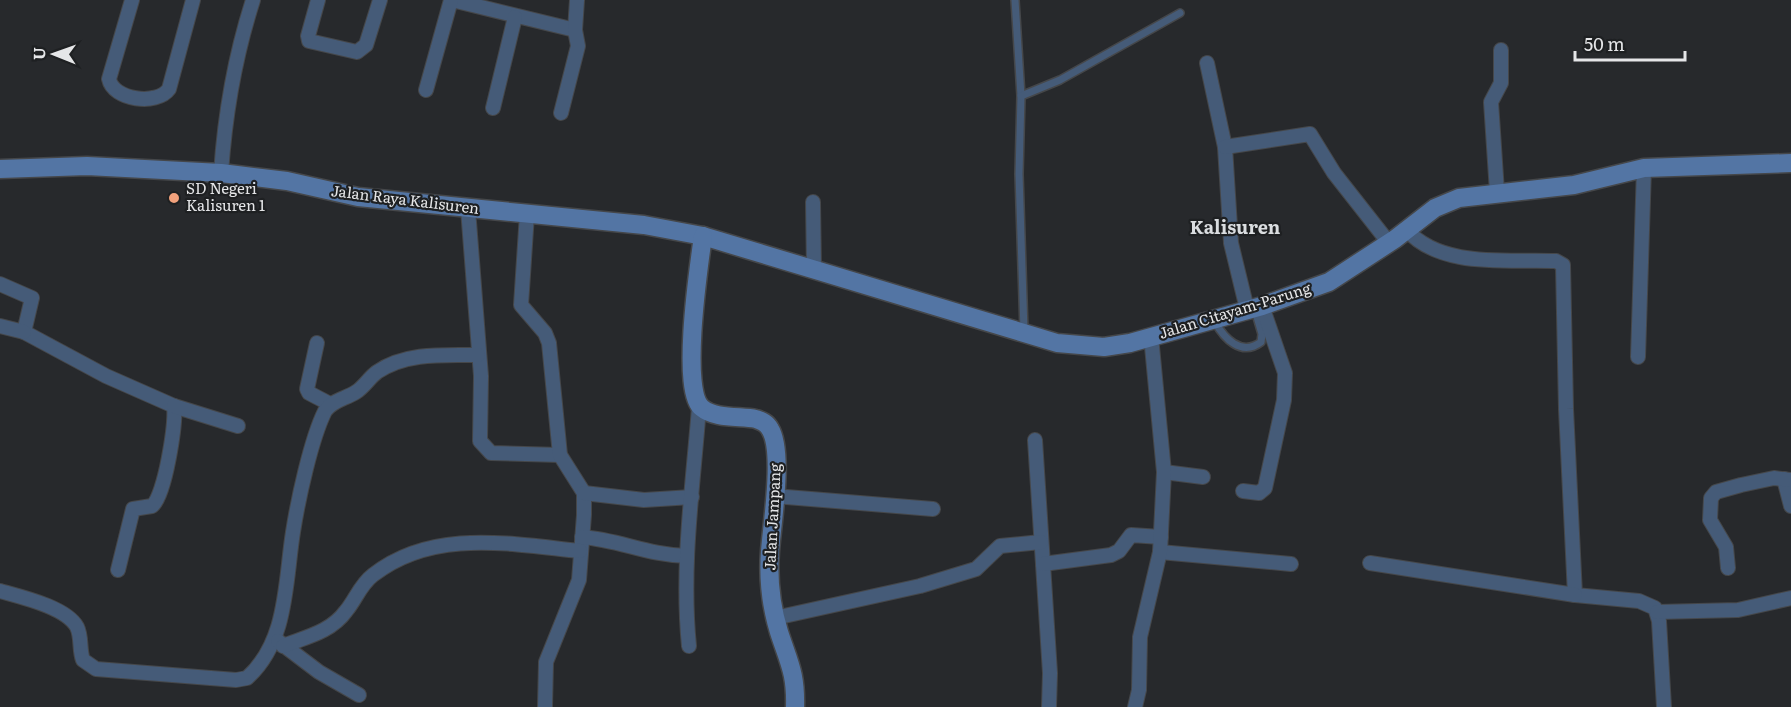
<svg xmlns="http://www.w3.org/2000/svg" width="1791" height="707" font-family="Literata,serif">
<rect width="100%" height="100%" fill="#27292c"/>
<g fill="none" stroke-linecap="round" stroke-linejoin="round">
<defs>
<g id="lane">
<path d="M1015,0l6,96 -2,78 5,157"/>
<path d="M1021,96l39,-16 120,-67"/>
<path d="M1215,322c9,16 26,35 46,20l1,-8 -7,-24"/>
</g>
<g id="street">
<path d="M132,0l-23,79c4,21 48,27 60,10l24,-89"/>
<path d="M318,0l-10,36 1,5 48,11 9,-7 14,-45"/>
<path d="M452,0l123,30"/>
<path d="M1207,63l18,84 6,96 16,66"/>
<path d="M426,90l25,-90"/>
<path d="M493,108l22,-91"/>
<path d="M561,113l17,-67 -3,-16 2,-30"/>
<path d="M1225,147l85,-13 24,39 55,70"/>
<path d="M221,173c4,-59 14,-117 32,-173"/>
<path d="M1497,192l-6,-90 10,-19v-33"/>
<path d="M813,202l1,68"/>
<path d="M468,209l13,167 -1,65 11,12 69,2"/>
<path d="M527,214l-6,91 24,28 4,10 11,112 24,38v22l-5,65 -33,82 -1,45"/>
<path d="M1406,229c34,40 103,30 150,32l7,4 3,144 9,186 64,6 16,7 4,13 5,86"/>
<path d="M0,284l32,14 -8,34 82,44 68,30c2,18 -9,90 -22,100l-19,3 -15,61"/>
<path d="M0,326l24,6"/>
<path d="M317,343l-10,46 2,4 21,11"/>
<path d="M1638,357l6,-189"/>
<path d="M174,406l64,20"/>
<path d="M1035,440l15,233 -1,34"/>
<path d="M1164,472l39,5"/>
<path d="M1784,479l7,27"/>
<path d="M1243,491l16,2 6,-5 19,-88 1,-27 -23,-67"/>
<path d="M584,493l60,7 48,-3"/>
<path d="M774,496l159,13"/>
<path d="M582,537c38,3 65,18 105,19"/>
<path d="M1160,552l131,12"/>
<path d="M1370,563l205,32"/>
<path d="M1043,564l68,-9 8,-4 12,-16 30,2"/>
<path d="M1728,568l-2,-21 -16,-27 1,-22 5,-6 25,-7 33,-7 17,2"/>
<path d="M0,591c21,6 66,16 77,36 5,10 2,23 6,33l13,9 140,11 11,-2c41,-37 38,-96 46,-146 5,-32 18,-93 32,-121 8,-11 20,-12 31,-19 8,-5 13,-14 21,-20 29,-20 67,-17 101,-17"/>
<path d="M1657,612l81,-2 53,-12"/>
<path d="M775,618l145,-32 56,-17 24,-23 41,-4"/>
<path d="M278,641l41,31 40,23"/>
<path d="M283,646c23,-9 48,-14 63,-35 10,-12 14,-26 27,-36 60,-47 137,-31 207,-24"/>
<path d="M689,646c-8,-80 4,-160 10,-239"/>
<path d="M1135,707l4,-17 1,-53 20,-85 4,-80 -13,-136"/>
</g>
<g id="secondary">
<path d="M0,169l87,-3 134,7 66,8 71,16 286,28 59,11 354,107 47,4 26,-4 132,-37 67,-24 66,-43 40,-31 24,-10 115,-13 70,-17 147,-5"/>
<path d="M703,236c-4,29 -23,155 -1,172 13,11 38,8 54,11 6,2 11,4 14,10 14,22 2,95 0,122 -2,27 1,55 9,81 10,31 17,41 16,75"/>
</g>
</defs>
<use href="#lane" stroke="#45474a" stroke-width="10"/>
<use href="#street" stroke="#45474a" stroke-width="16"/>
<use href="#secondary" stroke="#45474a" stroke-width="21"/>
<use href="#lane" stroke="#455b78" stroke-width="7"/>
<use href="#street" stroke="#455b78" stroke-width="14"/>
<use href="#secondary" stroke="#5375a4" stroke-width="18"/>
</g>
<circle fill="#f1a17c" stroke="#1e2022" stroke-width="2" cx="174" cy="198" r="6"/>
<g text-anchor="middle" stroke-width="4.5" stroke-linejoin="round" paint-order="stroke">
<g font-size="15" fill="#e5e6e8" stroke="#1e2022" text-anchor="start">
<text x="186" y="194">SD Negeri<tspan x="186" dy="17">Kalisuren 1</tspan></text>
</g>
<g font-size="15" fill="#e5e6e8" stroke="#1e2022">
<text transform="translate(405 200) rotate(7)" y="5">Jalan Raya Kalisuren</text>
<text transform="translate(1235 311) rotate(-17)" y="5">Jalan Citayam-Parung</text>
<text transform="translate(773 517) rotate(-87)" y="5">Jalan Jampang</text>
</g>
<g font-size="18" font-weight="bold" fill="#dadde0" stroke="#1e2022">
<text x="1235" y="234">Kalisuren</text>
</g>
</g>
<g transform="translate(54 54) rotate(271)" stroke="#1e2022" stroke-width="4.5" paint-order="stroke">
<path d="M0-4.5L10 22L0 15L-10 22Z" fill="#e5e6e8"/>
<text y="-9" font-size="16" font-weight="bold" text-anchor="middle" fill="#e5e6e8">U</text>
</g>
<path d="M1575 51v9h110v-9" fill="none" stroke="#e5e6e8" stroke-width="3"/>
<text x="1584" y="51" font-size="18" fill="#e5e6e8" stroke="#1e2022" stroke-width="4.5" paint-order="stroke">50 m</text>
</svg>
